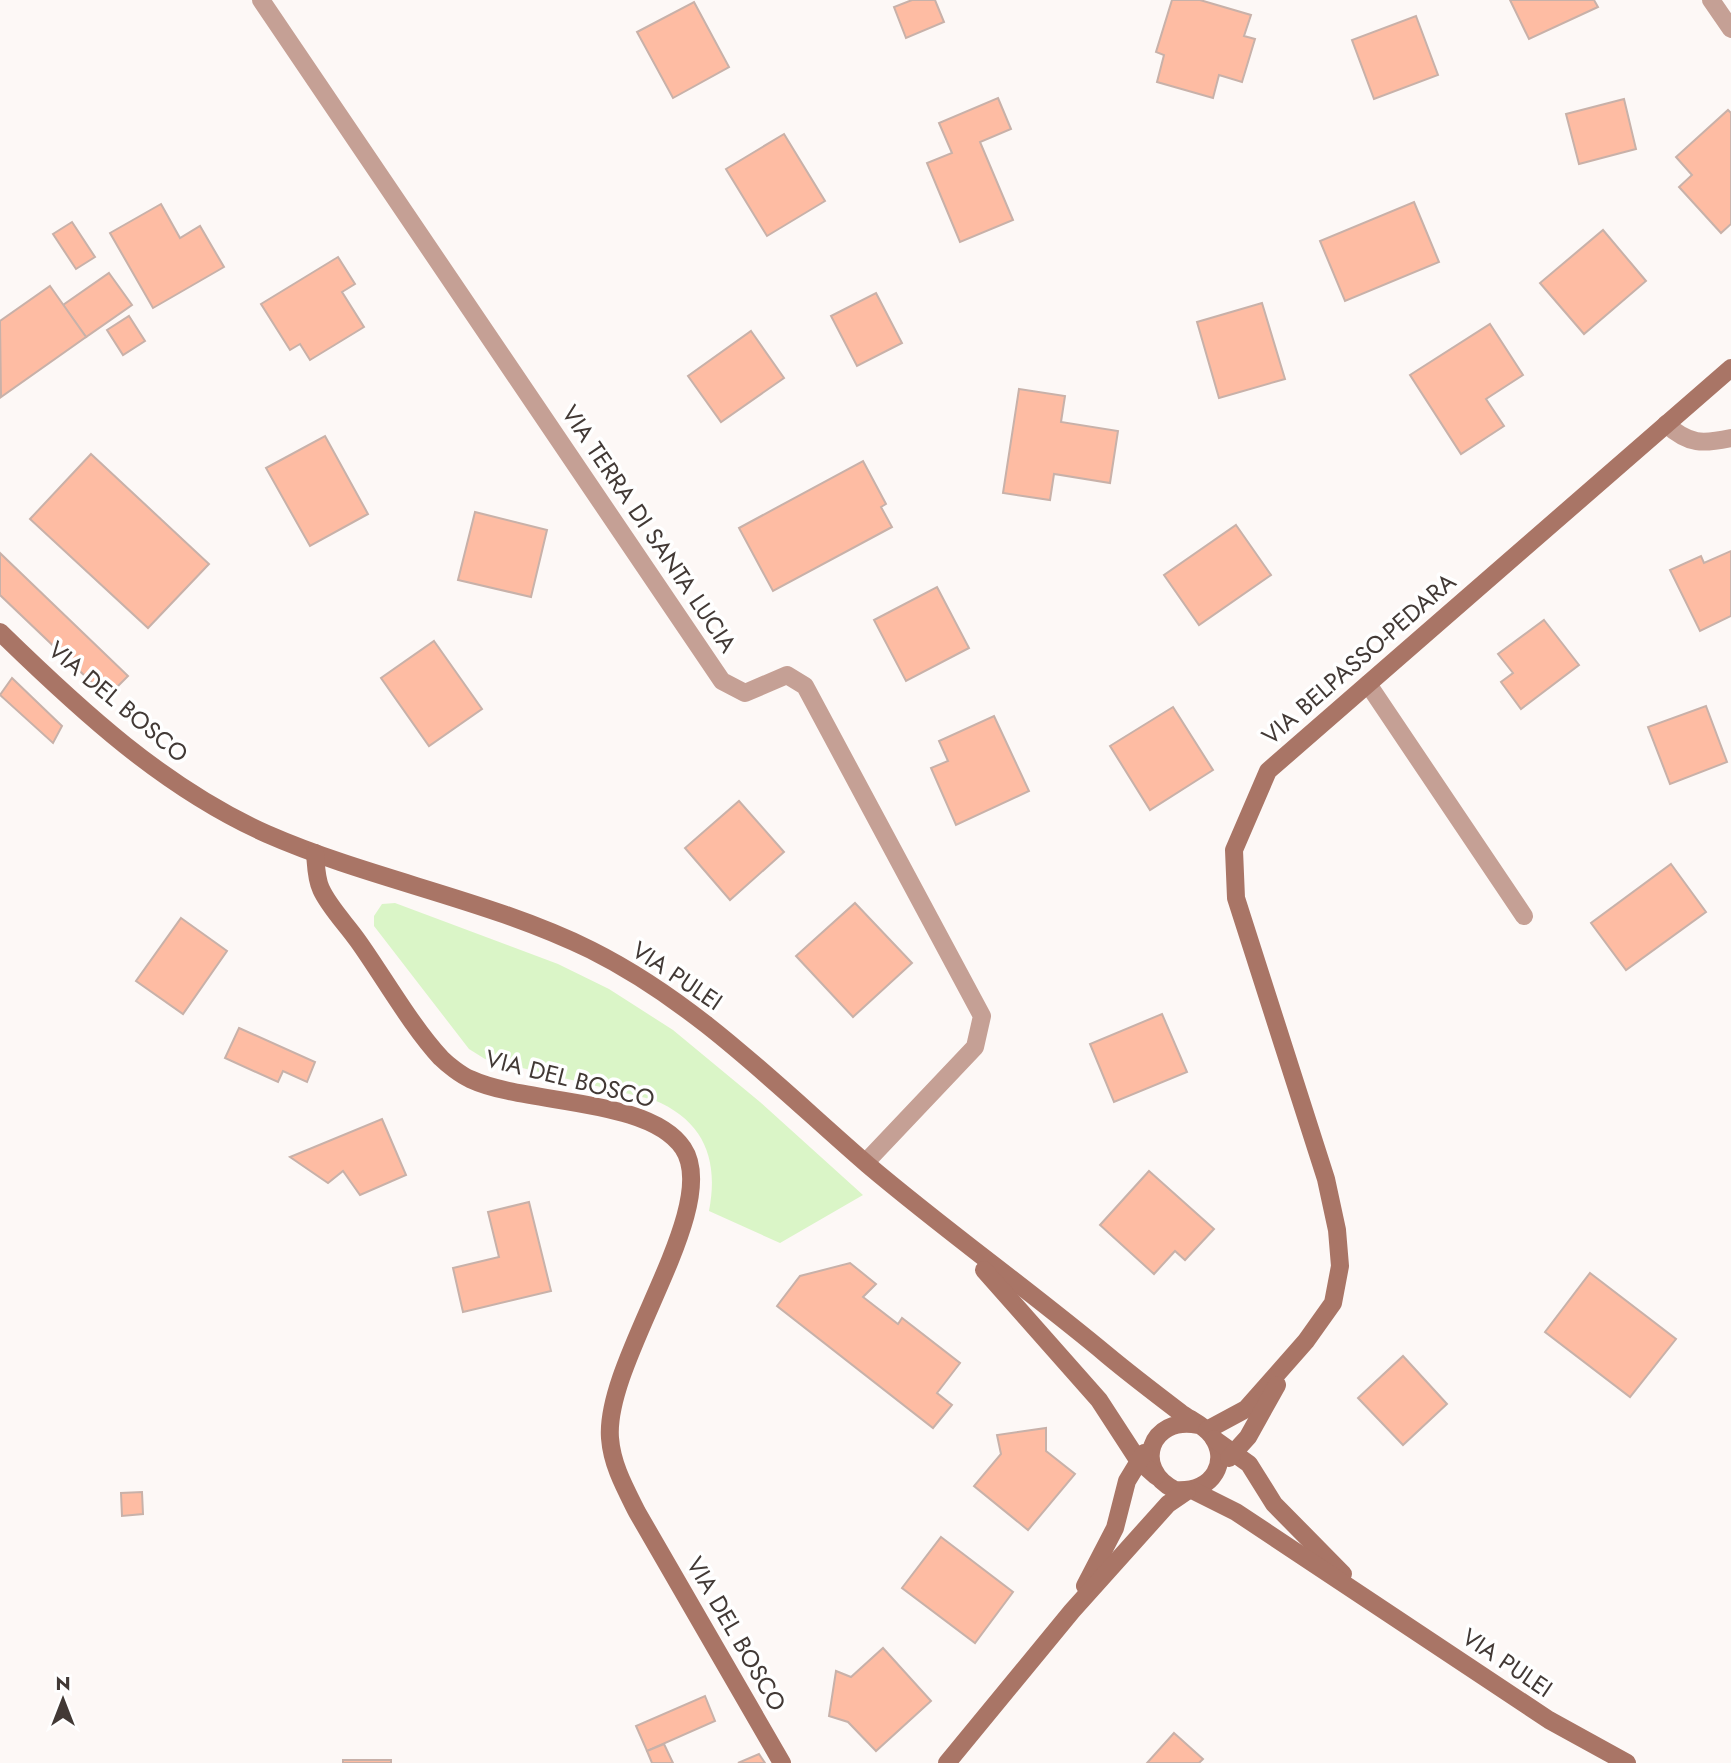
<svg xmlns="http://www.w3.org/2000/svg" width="1731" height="1763" font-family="Jost,sans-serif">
<rect width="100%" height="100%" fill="#fdf8f6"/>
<path fill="#daf5c7" d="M395,903l163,61 51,25 64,41 87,72 103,93 -83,48 -71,-32c10,-52 -5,-90 -55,-111l-169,-41 -16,-10 -95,-123v-10l8,-12z"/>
<g fill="#febca3" stroke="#c8b1a9" stroke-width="2">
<path d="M912,0h23l9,22 -38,16 -12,-31z"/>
<path d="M1172,0h28l51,15 -7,21 11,3 -13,43 -23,-7 -6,23 -56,-16 7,-27 -8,-3z"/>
<path d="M1510,0h84l4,7 -69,32z"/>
<path d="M694,2l35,65 -56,31 -36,-66z"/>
<path d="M1416,16l22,59 -64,24 -22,-59z"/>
<path d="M998,98l13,31 -31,13 33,78 -53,22 -33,-79 25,-10 -13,-30z"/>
<path d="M1624,99l12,50 -57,15 -13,-50z"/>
<path d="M1728,110l3,3v111l-10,9 -42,-46 13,-12 -16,-18z"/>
<path d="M784,134l41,67 -58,35 -41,-67z"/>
<path d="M1414,202l25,60 -94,39 -25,-60z"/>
<path d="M161,204l19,34 20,-12 24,41 -71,41 -43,-75z"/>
<path d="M72,222l23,35 -19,12 -23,-35z"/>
<path d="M1603,230l43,51 -62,53 -44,-51z"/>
<path d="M338,257l17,27 -13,8 22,35 -54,33 -10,-16 -10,6 -29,-46z"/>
<path d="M109,273l23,32 -46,32 -23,-32z"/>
<path d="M50,286l36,51 -85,60 -1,-76z"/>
<path d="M876,293l26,50 -45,23 -26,-50z"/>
<path d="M1262,303l23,76 -66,19 -22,-76z"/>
<path d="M129,316l16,25 -22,14 -16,-25z"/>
<path d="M1490,324l33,51 -37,24 18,27 -43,28 -51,-79z"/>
<path d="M751,331l33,47 -63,44 -33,-46z"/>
<path d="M1019,389l46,7 -4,26 57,9 -8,52 -56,-9 -4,26 -47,-7z"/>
<path d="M325,436l43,78 -58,32 -44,-78z"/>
<path d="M91,454l118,110 -61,64 -118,-109z"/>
<path d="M863,461l23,43 -5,3 11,20 -119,64 -34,-63z"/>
<path d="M475,512l72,18 -16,67 -73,-17z"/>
<path d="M1236,525l35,50 -72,50 -35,-50z"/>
<path d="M1731,551v65l-31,15 -30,-61 31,-14 3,7z"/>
<path d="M0,553l128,123 -21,21 -107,-102z"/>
<path d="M937,587l32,61 -63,33 -32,-61z"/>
<path d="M1544,620l35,45 -58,44 -20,-27 12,-9 -15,-19z"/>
<path d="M434,641l48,68 -53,37 -48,-68z"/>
<path d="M12,678l50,48 -9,17 -53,-48z"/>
<path d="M1706,706l21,56 -57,22 -22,-57z"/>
<path d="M1173,707l40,63 -63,40 -40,-64z"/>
<path d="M994,716l35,75 -73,34 -25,-57 17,-7 -9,-20z"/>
<path d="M739,801l45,51 -54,48 -45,-52z"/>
<path d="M1671,864l35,48 -80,58 -35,-47z"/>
<path d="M855,903l57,60 -59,54 -57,-61z"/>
<path d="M181,918l46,33 -44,63 -47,-33z"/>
<path d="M1162,1014l25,58 -73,30 -24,-58z"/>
<path d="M239,1028l76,34 -8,20 -24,-11 -5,11 -53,-24z"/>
<path d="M382,1119l24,56 -46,20 -17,-24 -15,12 -38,-26z"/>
<path d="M1149,1171l65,58 -29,31 -10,-9 -21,23 -54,-49z"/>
<path d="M529,1202l22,89 -88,21 -10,-44 46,-11 -11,-45z"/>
<path d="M850,1263l26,21 -13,13 35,27 4,-6 58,45 -23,30 15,12 -19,23 -156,-122 23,-30z"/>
<path d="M1590,1273l86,66 -46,58 -85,-65z"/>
<path d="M1403,1356l44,48 -44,41 -45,-47z"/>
<path d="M1046,1428v23l29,23 -47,56 -54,-44 27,-32 -4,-19z"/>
<path d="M142,1492l1,22 -21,2 -1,-23z"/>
<path d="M941,1537l72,55 -38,51 -73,-55z"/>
<path d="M883,1648l48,53 -55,50 -28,-29 -19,-6 7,-45 15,6z"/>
<path d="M705,1696l10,25 -68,30 -11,-25z"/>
<path d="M1174,1733l29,26 -4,4h-52z"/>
<path d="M664,1744l9,19h-21l-5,-12z"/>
<path d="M759,1754l6,9h-27z"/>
<rect x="343" y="1760" width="48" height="3"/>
</g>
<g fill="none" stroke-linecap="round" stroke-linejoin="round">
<path stroke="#c5a095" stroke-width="18" d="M1368,684l156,232"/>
<g stroke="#c5a095" stroke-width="18">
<path d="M261,0l461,681 23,12 42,-18 18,11 177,330 -7,31 -109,115"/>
<path d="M1711,0l20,29"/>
<path d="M1666,424c23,21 37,20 65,14"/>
</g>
<g stroke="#a97566" stroke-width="18">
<path d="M0,632c80,78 164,156 267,202 105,46 220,65 324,116 106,53 188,138 277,215 78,66 161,125 239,190 24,20 49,39 74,58 10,7 24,13 31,23 8,11 10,25 3,37 -9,15 -24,18 -40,17 -43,-21 -25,-75 23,-65"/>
<path d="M315,853c1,11 1,26 6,36 8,18 26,36 37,52 25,35 54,86 83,117 7,7 20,17 29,21 55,26 179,18 213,69 40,59 -79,212 -73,290 2,27 15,50 27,74l145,251"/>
<path d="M984,1270l115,130 39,60 18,16"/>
<path d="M1207,1430l39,-21 60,-68 27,-38 7,-37 -3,-36 -11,-51 -90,-281 -2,-48 34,-79 463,-403"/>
<path d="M1214,1439l35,25 25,40 69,70"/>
<path d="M1229,1458l19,-21 29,-52"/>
<path d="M1192,1490l44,22 313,208 78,43"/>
<path d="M1085,1586l30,-58 12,-47 17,-28"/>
<path d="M947,1763l125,-152 96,-107 19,-13"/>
</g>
</g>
<g text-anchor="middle" stroke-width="7" stroke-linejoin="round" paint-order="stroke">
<g font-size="24" fill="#423935" stroke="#fff">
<text transform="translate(649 529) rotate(56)" y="8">VIA TERRA DI SANTA LUCIA</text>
<text transform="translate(1359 659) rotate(-41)" y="8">VIA BELPASSO-PEDARA</text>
<text transform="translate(118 702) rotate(40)" y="8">VIA DEL BOSCO</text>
<text transform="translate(677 976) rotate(34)" y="8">VIA PULEI</text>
<text transform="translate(570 1079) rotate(14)" y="8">VIA DEL BOSCO</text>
<text transform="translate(736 1634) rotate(60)" y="8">VIA DEL BOSCO</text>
<text transform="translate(1507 1663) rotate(34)" y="8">VIA PULEI</text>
</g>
</g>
<g transform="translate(63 1700)" stroke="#ffffff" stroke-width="5" paint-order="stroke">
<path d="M0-5L12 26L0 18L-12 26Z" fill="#423935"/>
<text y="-10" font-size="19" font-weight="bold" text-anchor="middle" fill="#423935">N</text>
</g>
</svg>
